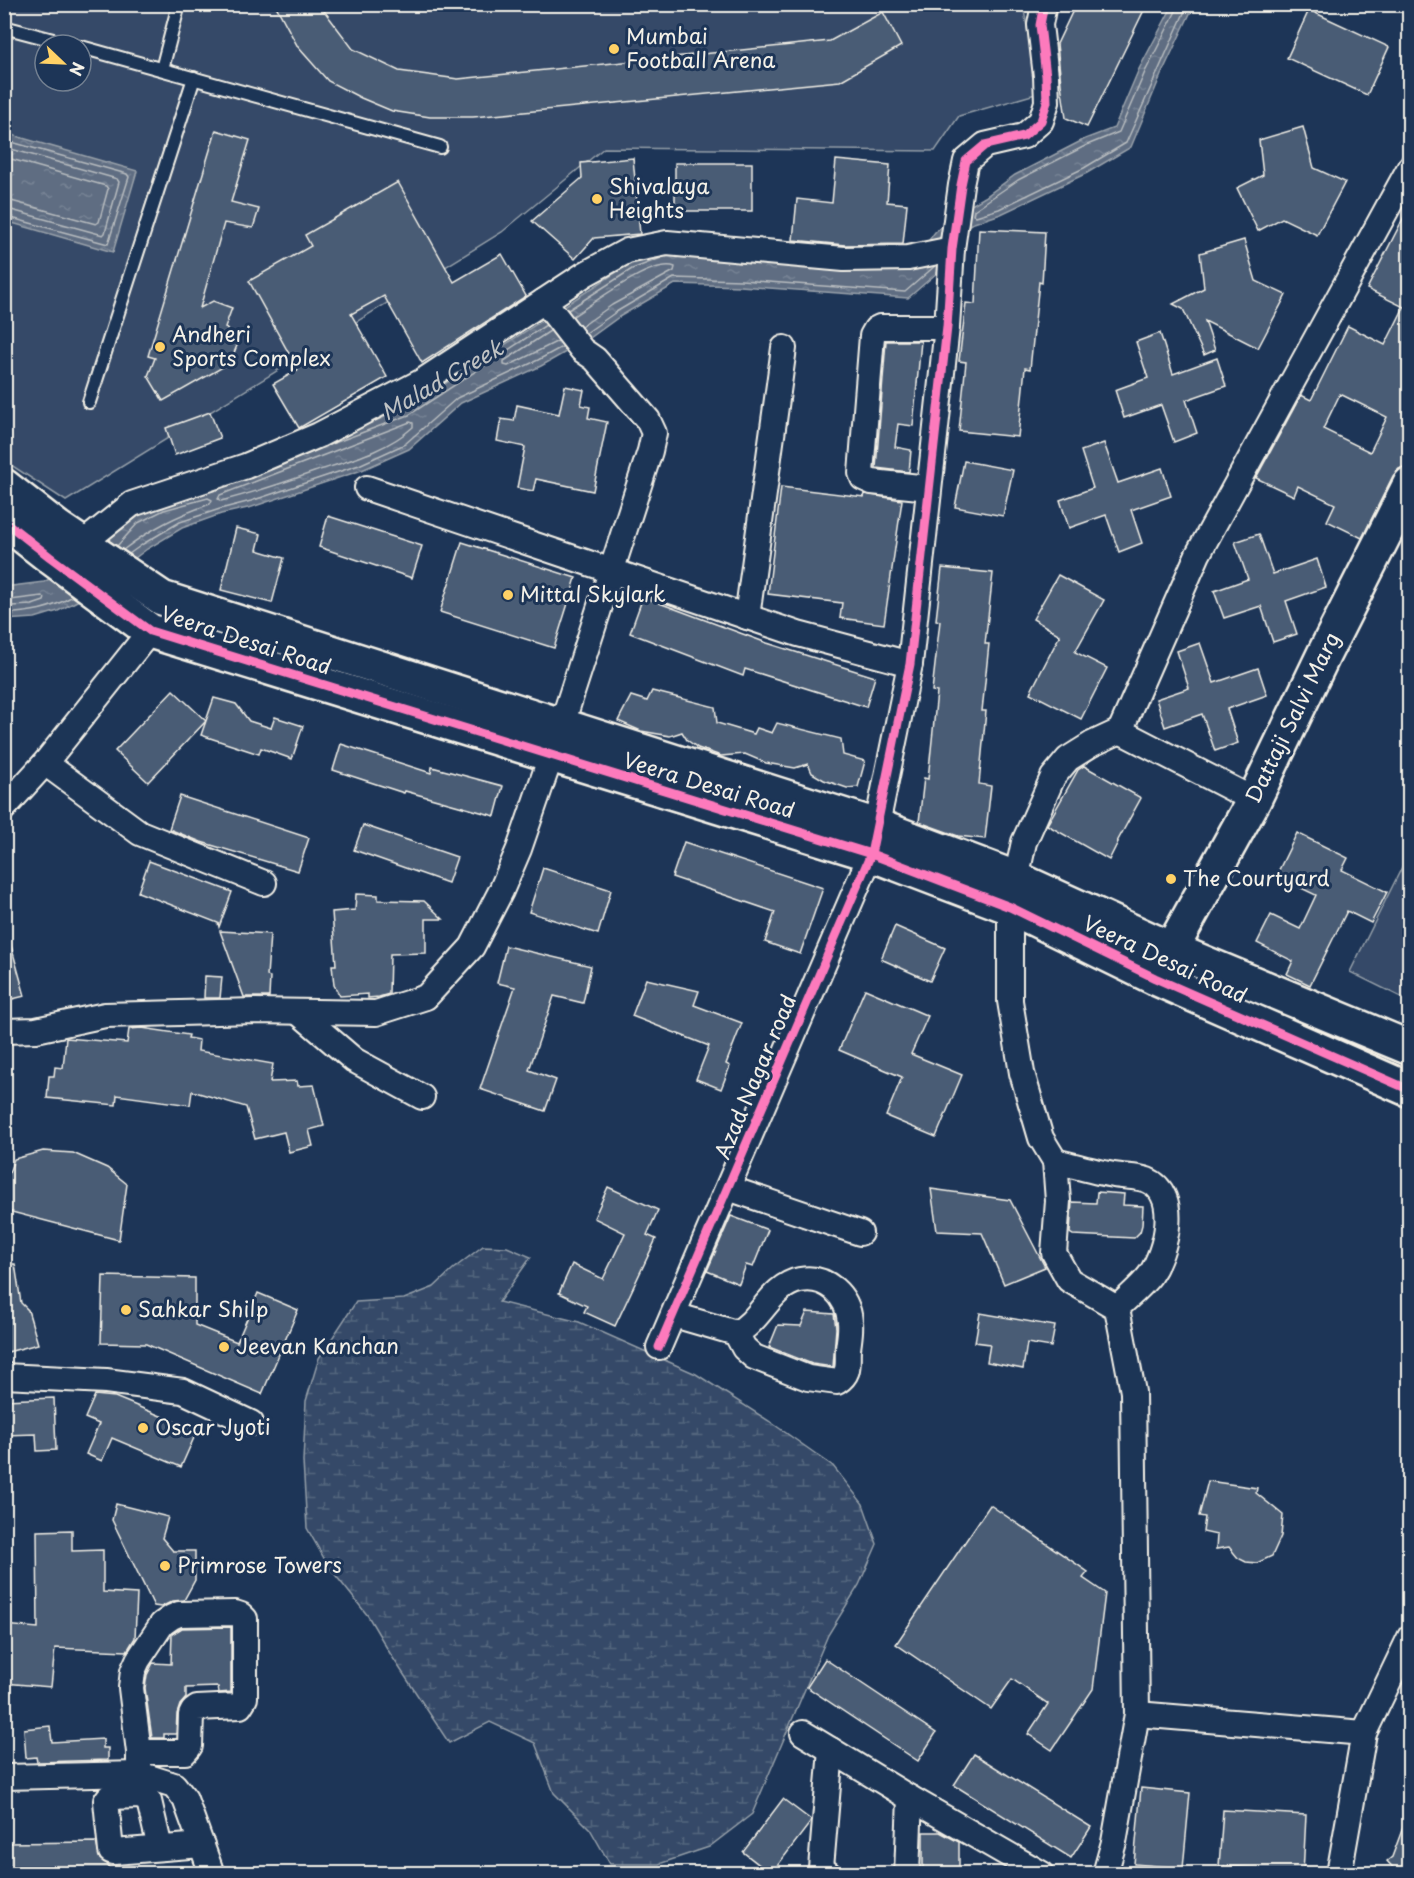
<svg xmlns="http://www.w3.org/2000/svg" width="1414" height="1878" font-family="'Playpen Sans',sans-serif">
<defs>
<pattern id="wetland-marsh" width="20" height="14" patternUnits="userSpaceOnUse" patternTransform="scale(1.5)"><rect width="20" height="14" fill="#354a67"/><path d="M1 5h8M5 5V1M11 12h8M15 12V8" fill="none" stroke="#53657d"/></pattern>
<pattern id="water-ripples" width="26" height="14" patternUnits="userSpaceOnUse" patternTransform="scale(1.5)"><rect width="26" height="14" fill="#5e6d82"/><path d="M2 4q2-2 4 0t4 0M15 11q2-2 4 0t4 0" fill="none" stroke="#768294"/></pattern>
</defs>
<rect width="100%" height="100%" fill="#1d3557"/>
<filter id="ink" filterUnits="userSpaceOnUse"><feTurbulence type="fractalNoise" baseFrequency=".0167" numOctaves="2"/><feDisplacementMap in="SourceGraphic" scale="12" xChannelSelector="R" yChannelSelector="G"/><feConvolveMatrix kernelMatrix="1 2 1 2 8 2 1 2 1" color-interpolation-filters="sRGB"/></filter>
<g filter="url(#ink)">
<path fill="url(#wetland-marsh)" stroke="#949ea8" stroke-width="1.5" d="M483,1246l24,1 24,10 -32,45 80,20 117,52 73,47 64,45 30,38 14,40 -18,41 -31,50 -76,179 -43,33 -50,17h-49l-20,-35 -36,-36 -19,-50 -45,-21 -41,21 -58,-88 -23,-39 -39,-49 -22,-39 -4,-67 3,-60 13,-43 37,-56 48,-3 30,-12 19,-18z"/>
<g fill="#354a67" stroke="#949ea8" stroke-width="1.5" fill-rule="evenodd">
<path d="M51,4l972,1 16,88 -80,23 -24,35 -331,-3 -102,84 -436,269 -61,-40 -1,-456zM45,45h36v36h-36z"/>
<path d="M1409,853v148l-59,-29z"/>
</g>
<g fill="url(#water-ripples)" stroke="#9aa2ab" stroke-width="1.5">
<path d="M1173,5h21l-33,70 -30,72 -44,26 -86,41 -30,10 -13,8 -11,32 -39,34 -168,-12 -65,-2 -56,33 -32,23 -46,26 -80,37 -52,46 -47,21 -110,37 -31,7 -39,14 -35,21 -68,51 -21,11 -23,7 -30,2 -1,-33 40,-5 32,-18 54,-52 82,-29 194,-74 223,-145 33,-13 248,15 25,-34 26,-21 24,-14 30,-22 70,-36 29,-11 25,-59z"/>
<path d="M5,133l132,38 -24,81 -108,-31z"/>
</g>
<g fill="none" stroke-linecap="round" stroke-linejoin="round">
<g stroke="#b8bcbf" stroke-width="1.5">
<path d="M1177,4v5l-32,63 -26,60 -32,13 -69,35 -44,30 -1,5 3,1 23,-7 85,-41 42,-25 62,-139"/>
<path d="M4,140l123,34 2,3 -21,67 -104,-28"/>
<path d="M4,147l113,32 2,3 -14,51 -2,2 -99,-27"/>
<path d="M4,157l102,29 2,3 -9,33 -3,2 -92,-25"/>
<path d="M568,310l64,-41 29,-11"/>
<path d="M573,316c21,-13 79,-58 102,-49l-1,4 -62,34 -31,22"/>
<path d="M550,331l-46,30v4l4,1 50,-25"/>
<path d="M586,333l30,-21 58,-34 67,2 164,12 30,-26"/>
<path d="M410,422l3,1v4c-26,24 -66,34 -99,45 -31,11 -61,21 -93,29l-3,-2 2,-4z"/>
<path d="M329,445l80,-30 137,-90"/>
<path d="M117,546l21,-23 26,-13 44,-12 4,2 -2,4c-34,12 -58,24 -87,46"/>
<path d="M129,554l14,-10 37,-22 40,-13 31,-8 108,-36 46,-21 52,-46 81,-38 24,-13"/>
<path d="M42,596l3,2 -1,3 -12,4 -21,1 -3,-2 2,-4z"/>
<path d="M4,614c27,-2 45,-4 69,-18"/>
</g>
</g>
<g fill="#485b74" stroke="#f4f1e8" stroke-width="1.5" fill-rule="evenodd">
<path d="M275,4h44l34,45 46,22 59,8 372,-38 53,-29 18,34 -61,35 -367,36h-43l-38,-6 -31,-13 -33,-17 -30,-34z"/>
<path d="M1076,4h71l-60,123 -21,-9 -5,-34 -4,-40z"/>
<path d="M1309,10l80,37 -22,48 -80,-37z"/>
<path d="M1303,127l11,41 31,14 -28,53 -35,-17 -24,13 -21,-43 26,-13 -4,-35z"/>
<path d="M216,130l34,10 -19,62 28,7 -6,19 -29,-5 -24,85 13,-7 19,7 -7,19 13,16 -8,20 -67,38 -15,-25 7,-18 -7,-2z"/>
<path d="M633,158l7,76 -46,4 -19,21 -43,-38 50,-43 -1,-15z"/>
<path d="M836,160l54,5 -3,37 20,2 -4,40 -58,1 -52,-5 4,-41 35,4z"/>
<rect x="675" y="163" width="77" height="48"/>
<path d="M398,182l56,100 48,-28 24,42 -104,67 -38,-67 -33,18 36,63 -88,51 -26,-44 25,-14 -49,-89 62,-35 -6,-11z"/>
<path d="M1410,205v250l-6,12 -5,2 -6,7 -31,62 -35,-17 8,-17 -37,-18 -4,10 -38,-18 45,-83 10,5 37,-74 37,19 19,-38 -37,-18zM1340,394l47,23 -17,35 -47,-23z"/>
<path d="M979,229l66,3 -3,51 -3,-1 -9,87 -5,-1 -7,69 -59,-6 7,-69 -7,-1 7,-58 9,1z"/>
<path d="M1244,240l12,41 30,14 -28,53 -53,-27 10,29 -11,5 -21,-46 -10,-5 31,-16 -4,-35z"/>
<path d="M1160,333l13,41 44,-16 9,28 -40,14 11,33 -23,9 -13,-37 -37,13 -9,-28 33,-12 -12,-36z"/>
<path d="M886,341h35l-8,85 -15,-2 -3,23 16,3 -2,22 -33,-4z"/>
<path d="M565,386l19,4 -3,15 9,2 -2,11 19,4 -14,69 -57,-12 -3,12 -16,-3 8,-41 -28,-6 4,-22 13,2 3,-16 42,9z"/>
<path d="M210,412l10,26 -45,17 -9,-27z"/>
<path d="M1104,443l14,40 44,-15 9,28 -40,14 11,33 -23,9 -13,-37 -37,13 -9,-28 33,-12 -12,-37z"/>
<path d="M964,461l49,9 -10,46 -48,-9z"/>
<path d="M781,487l83,10 1,-3 37,6 -18,124 -44,-6 2,-15 -74,-9z"/>
<path d="M328,516l94,30 -10,32 -93,-31z"/>
<path d="M236,528l25,6 -4,16 27,8 -12,45 -51,-13z"/>
<path d="M1259,534l14,40 44,-15 9,28 -40,14 11,33 -24,8 -12,-36 -37,12 -10,-27 34,-12 -13,-37z"/>
<path d="M462,542l114,36 -22,70 -114,-36z"/>
<path d="M942,568l51,5 -8,71h4l-7,67h4l-7,73 12,2 -6,53 -27,-3 -39,-14 5,-44 4,1 9,-87 -5,-1 8,-70 -4,-1z"/>
<path d="M1058,575l46,25 -29,52 32,16 -26,51 -51,-26 30,-58 -27,-16z"/>
<path d="M643,597l124,46 108,34 -9,30 -121,-38 -2,7 -113,-43z"/>
<path d="M1200,643l14,40 44,-15 9,27 -40,14 11,34 -23,8 -13,-37 -37,13 -9,-28 33,-11 -12,-37z"/>
<path d="M173,690l33,31 -58,61 -33,-31z"/>
<path d="M652,691l63,16 2,16 37,11 3,-6 15,5 5,-10 64,16 2,16 22,6 -7,26 -11,1 -23,-8 -12,-7 -4,-9 -13,4 -29,-5 -21,-9 -24,2 -23,-8 -11,-8 -5,-8 -12,4 -29,-5 -23,-10 13,-25 16,5z"/>
<path d="M214,698l22,6 13,17 22,7 4,-11 28,9 -11,33 -31,-11 -2,6 -58,-19z"/>
<path d="M341,744l90,29 1,-6 71,19 -8,30 -90,-25 -1,2 -71,-23z"/>
<path d="M1084,766l57,32 -24,44h1l-9,18 -62,-35 31,-55z"/>
<path d="M180,796l129,42 -11,33 -97,-29 -32,-13z"/>
<path d="M363,825l94,32 -9,26 -94,-33z"/>
<path d="M1297,833l51,25 -6,12 45,22 -16,31 -24,-12 -37,74 -23,-11 6,-13 -36,-18 14,-28 29,14 16,-34 -40,-19z"/>
<path d="M684,842l139,46 -23,66 -35,-12 10,-30 -103,-35z"/>
<path d="M149,861l83,31 -13,35 -1,-4 -80,-31z"/>
<path d="M543,868l68,22 -13,44 -69,-22z"/>
<path d="M356,894l22,1v5l46,1 19,18h-17v34l-36,1 -1,40 -10,3 -11,1v-4l-28,2 -6,-11 -2,-20h4l-4,-53 23,-2z"/>
<path d="M895,926l50,22 -15,33 -49,-22z"/>
<path d="M220,931l50,3 -3,42 3,1 -1,20h-25z"/>
<path d="M4,942h6l15,54 -21,5z"/>
<path d="M506,946l85,20 -8,37 -29,-7 -25,74 27,10 -11,31 -65,-22 35,-102 -18,-4z"/>
<path d="M205,976l17,1 -2,21h-16z"/>
<path d="M646,979l53,12 -5,14 48,18 -16,41 4,2 -9,23 -25,-10 13,-33 -77,-30z"/>
<path d="M865,989l63,27 -17,38 51,21 -26,62 -50,-21 16,-39 -63,-27z"/>
<path d="M142,1028l47,7 -1,3 11,2 -1,11 75,13 -3,18 27,-1 1,5 16,-1 10,41 -15,4 4,16 -24,6 -5,-20 -29,7 -9,-32 -54,-16 -2,14 -73,-10 -1,10 -69,-7 2,-22h5l1,-9 8,1 3,-30 61,5 2,-14z"/>
<path d="M43,1151l30,2 34,15 20,16 -8,56 -115,-30v-23l10,-28z"/>
<path d="M608,1187l50,23 -11,25 9,4 -41,87 -31,-14 3,-6 -28,-13 13,-29 31,15 22,-46 -31,-15z"/>
<path d="M931,1189l79,11 35,67 -41,17 -22,-51 -45,-2z"/>
<path d="M1097,1192l27,2 -1,11 20,1 -1,19 -2,7 -6,6 -61,-3 -3,-2 2,-31 24,1z"/>
<path d="M731,1216l37,14 -15,37 -7,-2 -7,19 -32,-13z"/>
<path d="M4,1264h11l6,39 7,7 10,34 -34,9z"/>
<path d="M103,1276l92,2v47l42,17 21,-49 40,17 -36,84 -116,-50 -45,-1z"/>
<path d="M807,1312l27,2 2,14 -3,39 -21,-3 -43,-17 9,-22 23,1z"/>
<path d="M980,1313l75,13 -4,21 -24,-4 -4,26 -36,-7 3,-18 -15,-2z"/>
<path d="M95,1395l20,2 82,34 -16,36 -69,-29 -10,23 -16,-7 13,-30 -14,-6z"/>
<path d="M54,1398l2,52 -19,1 -1,-17 -32,1v-35z"/>
<path d="M1208,1481l49,7 -1,5 27,22 -2,21 -9,20 -15,7 -11,-1 -8,-4 -9,-11 -13,2 1,-14 -14,-3 2,-15 -6,-1z"/>
<path d="M116,1504l52,13 -6,21 11,13h22v29l-11,20 -11,1 -12,6 -7,-1 -42,-86z"/>
<path d="M990,1505l98,67 -5,6 22,15 -12,96 -41,61 -24,-16 20,-30 -36,-25 -21,30 -95,-65z"/>
<path d="M72,1530v21l31,-1v42l34,2 -2,44 -8,13 -72,-3 -4,39 -47,-4v-58l34,3 -1,-97z"/>
<path d="M231,1627v65l-12,1 -1,-6 -32,1v10l-6,7 -3,9 -1,20h-12v4h-12l-7,-50 2,-13 6,-12 18,1 1,-30 10,-6z"/>
<path d="M825,1659l111,74 -18,28 -111,-74z"/>
<path d="M50,1726l2,16 51,-3v9h5v12l-71,2 -1,-5 -10,1 -2,-29z"/>
<path d="M974,1754l117,73 -20,31 -117,-73z"/>
<path d="M1141,1788l49,5 -7,75 -49,-4z"/>
<path d="M783,1799l28,21 -1,3 -39,51 -28,-22z"/>
<path d="M1223,1810l83,5 -3,59h-49l1,-6 -36,-2z"/>
<path d="M1408,1814l2,1v59h-11l-12,-13 5,-4z"/>
<path d="M923,1832h17l19,10v32h-36z"/>
<path d="M96,1842l4,17 8,6v9h-104v-31z"/>
</g>
<g fill="none" stroke-linecap="round" stroke-linejoin="round">
<defs>
<g id="lane">
<path d="M4,27l68,18"/>
<path d="M81,47l359,100"/>
<path d="M162,69l17,-65"/>
<path d="M89,402l105,-324"/>
</g>
<g id="street">
<path d="M367,488l431,146 112,30"/>
<path d="M929,488l-57,-6 -9,-4 -2,-5 11,-137 4,-7 4,-2h67"/>
<path d="M82,544l50,-40 114,-38 73,-31 102,-53 164,-108 42,-23 40,-8 177,16 64,-1 44,-9"/>
<path d="M747,617l37,-269"/>
<path d="M45,763l95,70 124,50"/>
<path d="M1254,800l-134,-69 78,-177 212,-387"/>
<path d="M4,808l41,-45 105,-132"/>
<path d="M298,1012l56,48 68,37"/>
<path d="M4,1031l32,-1 69,-15 150,-4 121,2 50,-16 46,-50 29,-56 18,-42 42,-122 89,-276 4,-18 -6,-13 -53,-61 -13,-9 -38,-49"/>
<path d="M1055,1161c20,5 40,11 59,14 10,2 23,1 33,5 34,14 19,72 3,95 -9,12 -23,23 -33,33"/>
<path d="M728,1188l132,45"/>
<path d="M674,1315l62,18c26,-13 34,-47 64,-53 26,-5 48,15 50,42 1,9 -1,18 -2,27 -1,15 3,24 -11,33l-29,-4 -54,-21 -10,-9 -8,-15"/>
<path d="M659,1347l212,-493 39,-190 37,-337 5,-78 9,-64 5,-24 19,-16 39,-9 17,-15 6,-19 -1,-26 -6,-51 4,-21"/>
<path d="M4,1376l102,5 77,10 68,32"/>
<path d="M1137,1714l227,19"/>
<path d="M803,1733l107,65 132,76"/>
<path d="M139,1752h46l5,-6 1,-31 2,-4 4,-3 43,-2 5,-8v-79l-4,-4 -6,-2 -56,1 -7,3 -10,7 -24,36 -5,11 -2,17 8,64v22"/>
<path d="M4,1777l135,-3 35,11 11,14 27,75"/>
<path d="M160,1848l-11,-47 -9,-5 -31,1 -3,4 5,50 3,1 88,-7"/>
<path d="M829,1874l-8,-6 10,-118"/>
<path d="M907,1874l3,-76"/>
<path d="M1105,1874l9,-32 23,-128 -4,-322 -16,-84 -48,-28 -15,-27 4,-52 -3,-40 -14,-23 -19,-65 -12,-72v-94l14,-65 29,-65 15,-18 24,-15 28,-13"/>
<path d="M1339,1874l25,-141 46,-96"/>
</g>
<g id="secondary">
<path d="M4,486l54,42 104,70 715,228 138,52 156,71 239,99"/>
<path d="M4,521l46,36 100,74 721,223 139,53 145,71 255,112"/>
<path d="M1161,968l93,-168 70,-146 86,-170"/>
</g>
</defs>
<use href="#lane" stroke="#f4f1e8" stroke-width="16"/>
<use href="#street" stroke="#f4f1e8" stroke-width="28"/>
<use href="#secondary" stroke="#f4f1e8" stroke-width="38"/>
<use href="#lane" stroke="#1d3557" stroke-width="12"/>
<use href="#street" stroke="#1d3557" stroke-width="24"/>
<use href="#secondary" stroke="#1d3557" stroke-width="33"/>
<defs>
<g id="cycleway">
<path d="M4,521l46,36 100,74 721,223 139,53 145,71 255,112"/>
<path d="M659,1347l212,-493 39,-190 37,-337 5,-78 9,-64 5,-24 19,-16 39,-9 17,-15 6,-19 -1,-26 -6,-51 4,-21"/>
</g>
</defs>
<use href="#cycleway" stroke="#1d3557" stroke-width="13"/>
<use href="#cycleway" stroke="#fd7abc" stroke-width="9"/>
</g>
</g>
<g fill="#ffd166" stroke="#1d3557" stroke-width="2">
<circle cx="614" cy="49" r="6"/>
<circle cx="597" cy="199" r="6"/>
<circle cx="160" cy="347" r="6"/>
<circle cx="508" cy="595" r="6"/>
<circle cx="1171" cy="879" r="6"/>
<circle cx="126" cy="1310" r="6"/>
<circle cx="224" cy="1347" r="6"/>
<circle cx="143" cy="1428" r="6"/>
<circle cx="165" cy="1566" r="6"/>
</g>
<g text-anchor="middle" stroke-width="6" stroke-linejoin="round" paint-order="stroke">
<g font-size="21" fill="#f4f1e8" stroke="#1d3557" text-anchor="start">
<text x="626" y="44">Mumbai<tspan x="626" dy="24">Football Arena</tspan></text>
<text x="609" y="194">Shivalaya<tspan x="609" dy="24">Heights</tspan></text>
<text x="172" y="342">Andheri<tspan x="172" dy="24">Sports Complex</tspan></text>
<text x="520" y="602">Mittal Skylark</text>
<text x="1183" y="886">The Courtyard</text>
<text x="138" y="1317">Sahkar Shilp</text>
<text x="236" y="1354">Jeevan Kanchan</text>
<text x="155" y="1435">Oscar Jyoti</text>
<text x="177" y="1573">Primrose Towers</text>
</g>
<g font-size="21" fill="#f4f1e8" stroke="#1d3557">
<text transform="translate(246 641) rotate(18)" y="7">Veera Desai Road</text>
<text transform="translate(1293 718) rotate(-64)" y="7">Dattaji Salvi Marg</text>
<text transform="translate(709 786) rotate(17)" y="7">Veera Desai Road</text>
<text transform="translate(1165 960) rotate(25)" y="7">Veera Desai Road</text>
<text transform="translate(756 1077) rotate(-67)" y="7">Azad Nagar road</text>
</g>
<g font-size="22" font-style="italic" fill="#c0c3c4" stroke="#1d3557">
<text transform="translate(442 380) rotate(-30)" y="8">Malad Creek</text>
</g>
</g>
<rect width="1414" height="1878" fill="none" stroke="#1d3557" stroke-width="24"/>
<rect x="12" y="12" width="1390" height="1854" fill="none" stroke="#f4f1e8" stroke-width="2" filter="url(#ink)"/>
<g transform="translate(63 63) rotate(113)"><circle r="28" fill="#1d3557" stroke="#738091" stroke-width="1.5"/>
<path d="M0-4.5L10 22L0 15L-10 22Z" fill="#ffd166"/>
<text y="-9" font-size="16" font-weight="bold" text-anchor="middle" fill="#f4f1e8">N</text>
</g>
</svg>
